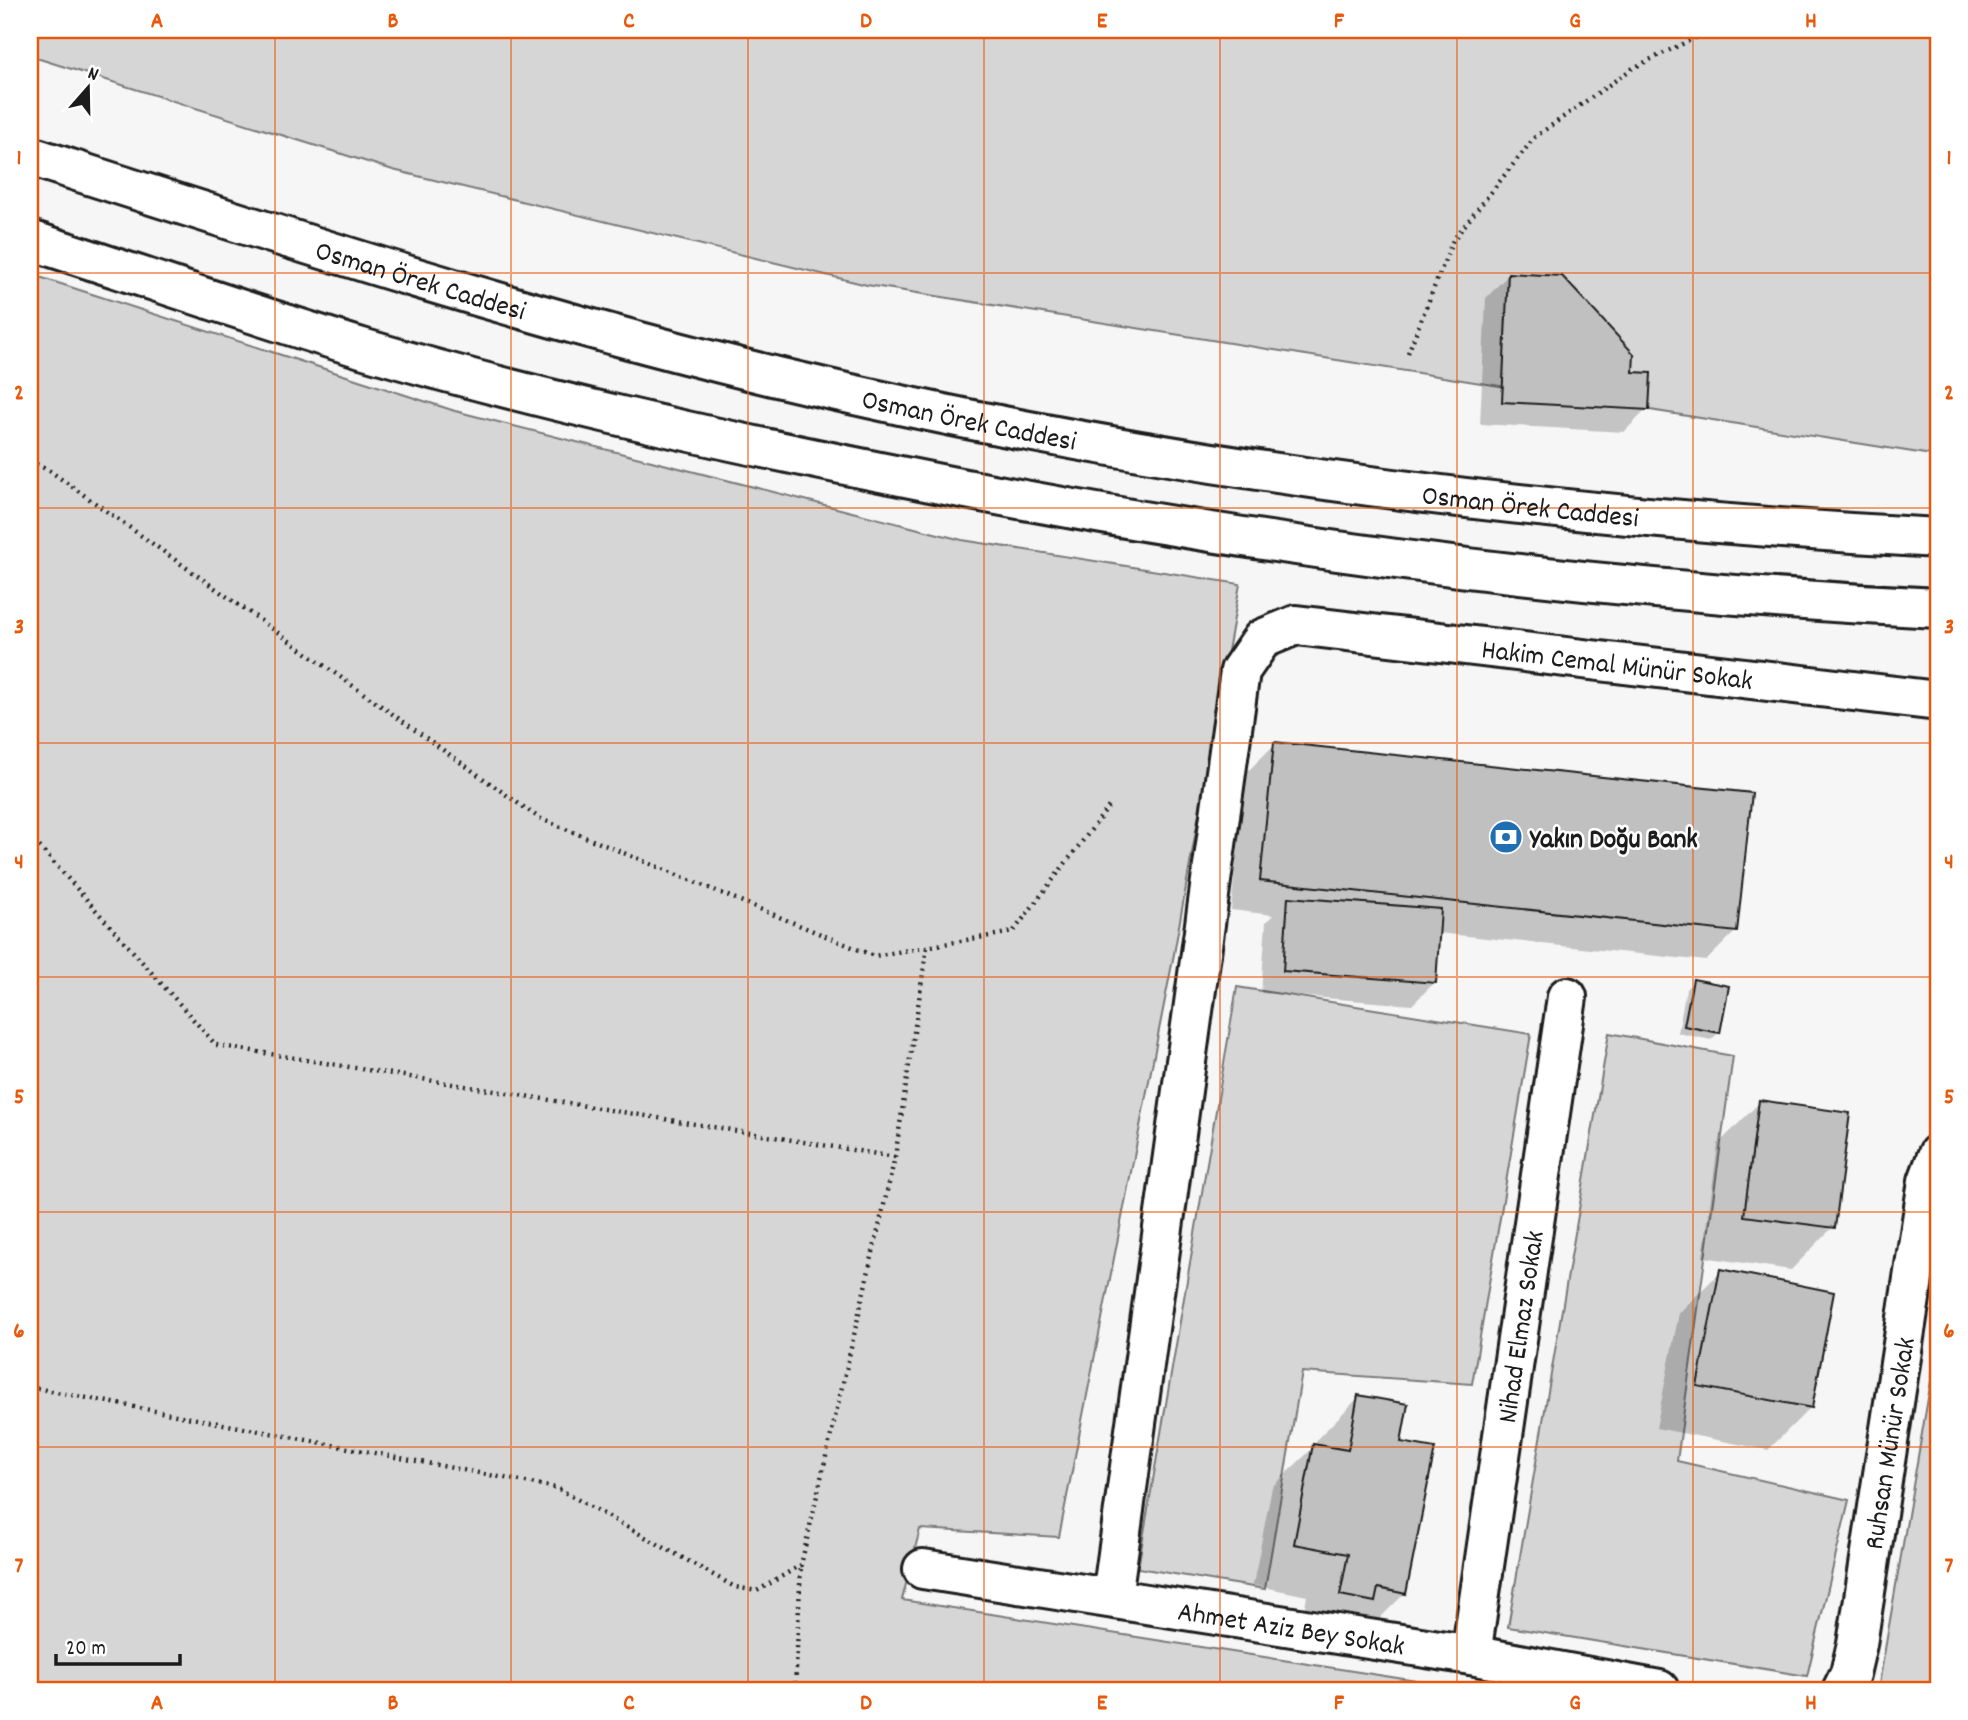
<svg xmlns="http://www.w3.org/2000/svg" width="1968" height="1720" font-family="Dekko,sans-serif">
<rect width="100%" height="100%" fill="#f6f6f6"/>
<filter id="ink" filterUnits="userSpaceOnUse"><feTurbulence type="fractalNoise" baseFrequency=".0143" numOctaves="2"/><feDisplacementMap in="SourceGraphic" scale="14" xChannelSelector="R" yChannelSelector="G"/><feConvolveMatrix kernelMatrix="1 2 1 2 8 2 1 2 1" color-interpolation-filters="sRGB"/></filter>
<g filter="url(#ink)">
<g fill="#d6d6d6" stroke="#797979" stroke-width="2">
<path d="M30,30h1908v426l-1071,-171 -474,-115 -363,-114z"/>
<path d="M30,274l425,137 507,129 278,44 -66,370 -115,583 -139,-8 -18,71 572,90h-1444z"/>
<path d="M1237,987l294,47 -59,350 -170,-12 -37,217 -127,-21z"/>
<path d="M1609,1033l124,23 -56,405 172,39 -42,176 -299,-49z"/>
<path d="M1938,1340v350h-60z"/>
</g>
<g fill="#0003">
<path d="M1508,275l139,134 -23,23 -144,-8 6,-126z"/>
<path d="M1275,744l461,187 -30,30 -268,-28 -3,49 -23,23 -151,-12 5,-71 7,-7 -42,-5 14,-136z"/>
<path d="M1694,981l25,51 -8,8 -33,-7 8,-44z"/>
<path d="M1760,1102l73,125 -42,43 -88,-13 15,-113z"/>
<path d="M1721,1271l111,22 -22,115 -42,42 -112,-22 23,-115z"/>
<path d="M1359,1397l40,46 6,150 -42,42 -64,2 8,-41 -54,-11 19,-98 43,-41 2,-7z"/>
</g>
<g fill="#c0c0c0" stroke="#1c1c1c" stroke-width="2">
<path d="M1508,273l54,3 72,78 -1,18 18,1 -2,37 -147,-8z"/>
<path d="M1274,742l478,51 -15,139 -477,-51z"/>
<path d="M1288,897l153,12 -5,74 -153,-12z"/>
<path d="M1693,979l36,7 -9,47 -36,-7z"/>
<path d="M1759,1100l91,13 -15,115 -91,-12z"/>
<path d="M1720,1269l114,23 -22,116 -115,-22z"/>
<path d="M1358,1395l50,9 -7,38 34,6 -29,146 -28,-6 -3,14 -35,-7 8,-41 -54,-10 19,-100 35,6z"/>
</g>
<g fill="none" stroke-linecap="round" stroke-linejoin="round">
<defs>
<g id="minor">
<path id="s1" d="M923,1569l548,86 188,35"/>
<path id="s2" d="M1112,1597l128,-926 22,-32 34,-14 642,76"/>
<path id="s3" d="M1471,1655l96,-658"/>
<path id="s4" d="M1842,1690l8,-16 7,-30 71,-463 10,-27"/>
</g>
<g id="major">
<path id="s5" d="M30,156c246,79 491,159 743,220 382,92 774,141 1165,162"/>
<path d="M30,240c112,36 223,75 335,109 169,50 342,88 515,123 348,71 703,119 1058,136"/>
</g>
</defs>
<use href="#minor" stroke="#1c1c1c" stroke-width="44"/>
<use href="#major" stroke="#1c1c1c" stroke-width="44"/>
<g stroke="#1c1c1c" stroke-width="4.5" stroke-dasharray="2 5" stroke-linecap="butt">
<path d="M1408,353l45,-113 82,-103 98,-69 78,-38"/>
<path d="M30,461l20,10 489,347 335,138 139,-24 97,-127"/>
<path d="M30,836l186,209 679,112"/>
<path d="M30,1387l527,101 178,99 22,4 44,-26 94,-408 32,-210"/>
<path d="M795,1690l6,-125"/>
</g>
<use href="#minor" stroke="#fff" stroke-width="38"/>
<use href="#major" stroke="#fff" stroke-width="38"/>
</g>
</g>
<path fill="none" stroke="#e8590c" stroke-width="2" stroke-opacity="0.55" d="M275,30v1660M511,30v1660M748,30v1660M984,30v1660M1220,30v1660M1457,30v1660M1693,30v1660M30,273h1908M30,508h1908M30,743h1908M30,977h1908M30,1212h1908M30,1447h1908"/>
<defs>
<symbol id="bank-disc" viewBox="-11 -11 22 22"><circle r="9.5" fill="#1f6fb2" stroke="#fff"/><path d="M-6-4H6V4H-6ZM0-2.3a2.3 2.3 0 1 0 0 4.6a2.3 2.3 0 1 0 0-4.6Z" fill="#fff"/></symbol>
</defs>
<g fill-rule="evenodd">
<use href="#bank-disc" x="1487" y="818" width="38" height="38"/>
</g>
<g text-anchor="middle" stroke-width="5" stroke-linejoin="round" paint-order="stroke">
<g font-size="28" fill="#1c1c1c" stroke="#fff">
<text dy="10" stroke="none"><textPath href="#s5" startOffset="410">Osman Örek Caddesi</textPath></text>
<text dy="10" stroke="none"><textPath href="#s5" startOffset="976">Osman Örek Caddesi</textPath></text>
<text dy="10" stroke="none"><textPath href="#s5" startOffset="1544">Osman Örek Caddesi</textPath></text>
<text dy="10" stroke="none"><textPath href="#s2" startOffset="1334">Hakim Cemal Münür Sokak</textPath></text>
<text dy="10" stroke="none"><textPath href="#s3" startOffset="332">Nihad Elmaz Sokak</textPath></text>
<text dy="10" stroke="none"><textPath href="#s4" startOffset="252">Ruhsan Münür Sokak</textPath></text>
<text dy="10" stroke="none"><textPath href="#s1" startOffset="373">Ahmet Aziz Bey Sokak</textPath></text>
</g>
<g font-size="28" font-weight="bold" fill="#1c1c1c" stroke="#fff" text-anchor="start">
<text x="1530" y="847">Yakın Doğu Bank</text>
</g>
</g>
<rect width="1968" height="1720" fill="none" stroke="#fff" stroke-width="77"/>
<g transform="translate(88 88) rotate(20)" stroke="#ffffff" stroke-width="5" paint-order="stroke">
<path d="M0-5L12 26L0 18L-12 26Z" fill="#1c1c1c"/>
<text y="-10" font-size="19" font-weight="bold" text-anchor="middle" fill="#1c1c1c">N</text>
</g>
<path d="M56 1654v10h124v-10" fill="none" stroke="#1c1c1c" stroke-width="3.5"/>
<text x="66" y="1654" font-size="21" fill="#1c1c1c" stroke="#ffffff" stroke-width="5" paint-order="stroke">20 m</text>
<rect x="38" y="38" width="1892" height="1644" fill="none" stroke="#e8590c" stroke-width="2.5"/>
<g font-size="23" text-anchor="middle" font-weight="bold" fill="#e8590c">
<text x="157" y="27">A</text>
<text x="393" y="27">B</text>
<text x="629" y="27">C</text>
<text x="866" y="27">D</text>
<text x="1102" y="27">E</text>
<text x="1339" y="27">F</text>
<text x="1575" y="27">G</text>
<text x="1811" y="27">H</text>
<text x="19" y="164">1</text>
<text x="1949" y="164">1</text>
<text x="19" y="399">2</text>
<text x="1949" y="399">2</text>
<text x="19" y="633">3</text>
<text x="1949" y="633">3</text>
<text x="19" y="868">4</text>
<text x="1949" y="868">4</text>
<text x="19" y="1103">5</text>
<text x="1949" y="1103">5</text>
<text x="19" y="1337">6</text>
<text x="1949" y="1337">6</text>
<text x="19" y="1572">7</text>
<text x="1949" y="1572">7</text>
<text x="157" y="1709">A</text>
<text x="393" y="1709">B</text>
<text x="629" y="1709">C</text>
<text x="866" y="1709">D</text>
<text x="1102" y="1709">E</text>
<text x="1339" y="1709">F</text>
<text x="1575" y="1709">G</text>
<text x="1811" y="1709">H</text>
</g>
</svg>
